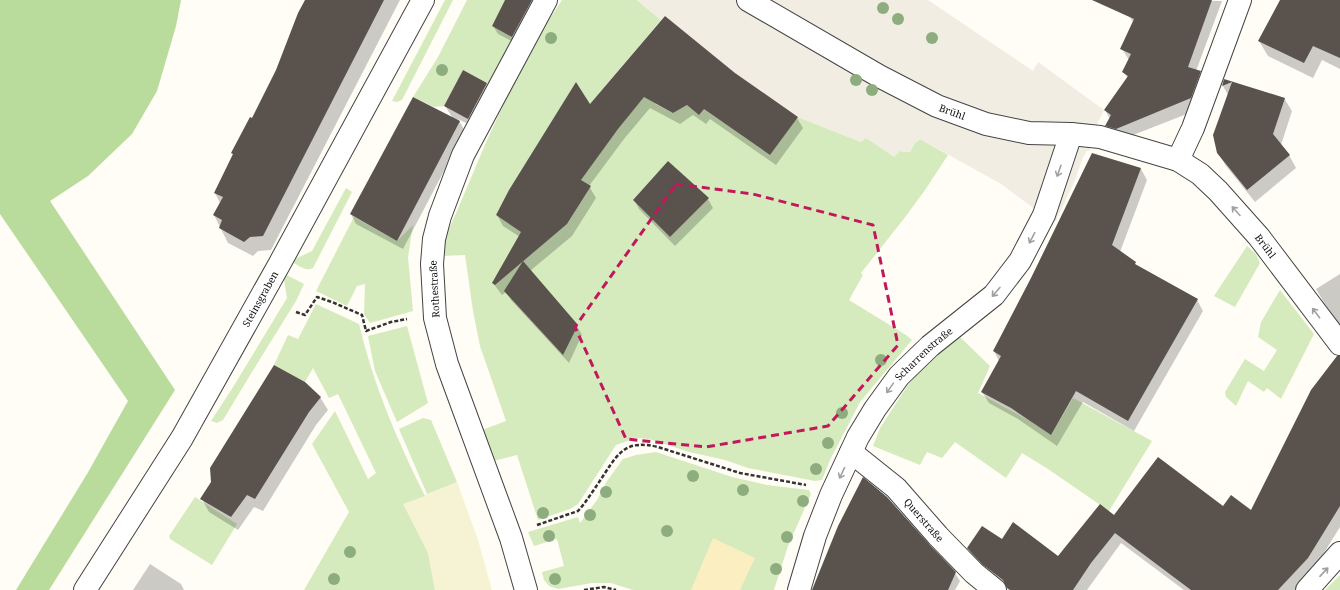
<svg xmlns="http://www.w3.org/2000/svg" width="1340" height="590" font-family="'Noto Serif',serif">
<rect width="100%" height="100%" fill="#fffdf5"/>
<path fill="#f6f3d4" d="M457,482l21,58 14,50h-57l-7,-37 -26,-49z"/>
<g fill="#d5ebbd" fill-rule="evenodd">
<path d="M445,0h8l-51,100 -5,2 -5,-1z"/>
<path d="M467,0h38l-13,26 25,13 -26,46 -28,-15 -19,36 -10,1 -21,-10 25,-40z"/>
<path d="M562,0h75l24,20 -71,84 -14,-22 -65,105 -15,28 25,17 2,29 45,-38 23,-37 -10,-6 37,-51 36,-45 10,7 -9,13 18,9 14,-8 17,4 66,46 28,-38 63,25 4,-4 34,13 11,1 4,-8 6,-5 28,16 -23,35 -19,26 -45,57 2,2 -14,25 57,35 6,5 -52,62 -30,58 -8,20 -7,1 -67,-13 -23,-8 -36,-8 -40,-13 -13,-1 -20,7 -38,59 -8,5 -32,11 -21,-65 -24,6 -11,-31 24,-9 -26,-75 -7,-35 -8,-56 -23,1 5,-23 10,-22 30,-71 20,-43 25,-46 12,-24zM668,161l40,37 -38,39 -37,-37z"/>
<path d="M346,188l6,4 -39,76c-7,4 -15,-3 -21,-6l3,-3 17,-8z"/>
<path d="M354,217l43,24 16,-16 -5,32 5,54 -43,12 -6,-9 1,-30 -8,2 -10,20 -31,-15z"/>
<path d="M1247,246l9,8 4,9 -25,44 -21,-11z"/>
<path d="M287,275l17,9 -8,17 -44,71 -29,48 -6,3 -6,-2 24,-37 52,-86 -3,-19z"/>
<path d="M1280,290l34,44 -33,65 -14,-11 -3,4 -16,-11 -12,25 -10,-9 -1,-5 20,-33 19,12 13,-21 -19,-13 3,-15z"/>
<path d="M316,304l43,20c14,60 38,116 66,172l-22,8 25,49 7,37h-131l45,-78 -37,-68 23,-33 33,68 8,-6 -38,-79 -9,4 -16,-30 -8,14 -31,-17 14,-30 10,4z"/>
<path d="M407,326l21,77 -31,19 -22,-51 -7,-35z"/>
<path d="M958,335l32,31 -12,27 52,28 21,14 22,-37 79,43 -43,70 -61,-42 -26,-16 -16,25 -51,-36 -13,16 -15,-6 -7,13 -47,-19 7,-18 37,-57z"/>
<path d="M423,418l8,2 26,62 -30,12 -28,-65z"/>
<path d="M656,452l76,25 35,8 42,5 2,4 -23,52 -14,44h-141l-22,-7h-19l-34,6 -9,-3 -5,-6 -2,-8 22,-6 -7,-27 -23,7 -6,-14 50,-15 2,6 17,-23 10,-19 16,-22 13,-4z"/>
<path d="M195,497l42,27 -25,41 -42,-26 -1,-3z"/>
<path d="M1340,575v15h-15z"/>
</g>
<path fill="#b9dc9c" d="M0,0h181l-5,26 -19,65 -25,43 -44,42 -38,25 125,189 -126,200h-33l71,-116 41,-73 -128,-187z"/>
<path fill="#fbeec1" d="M713,538l42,20 -15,32h-49z"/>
<path fill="#f1ede2" d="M637,0h291l105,71 5,-9 66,48 -13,27 -1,14h-3l-4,6 -8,23 -19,41 -20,-11 -35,-26 -81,-45 -6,5 -4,8 -10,-1 -6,6 -28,-19 -5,4 -63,-25 -63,-44 -70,-57 -4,4z"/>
<g fill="#0003">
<path d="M306,0h94l-129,250 -13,1 -5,5 -25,-13 -14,-28 6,-12 -5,-10 19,-37 -2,-3 21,-34 24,-49z"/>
<path d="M506,0h36l-25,44 -19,-10 -5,-8z"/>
<path d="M1138,0l84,1 -26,70 4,1 6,11 -9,27 -74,29 -10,-3 -7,-11 4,-6 -5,-9 23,-31 -4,-7 5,-12 -7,-11 11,-27 -3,-5z"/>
<path d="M1281,0h59v69l-18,-9 -9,18 -45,-22 -9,-15z"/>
<path d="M464,71l23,13 5,9 -18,34 -16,-8 7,12 -62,118 -47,-25 -5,-10 101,-97 -7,-11z"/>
<path d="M734,74l63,44 6,10 -27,37 -66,-46 -4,5 -13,-9 -13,9 -30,-16 -26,31 -35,47 7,12 -24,38 -42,35 47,55 5,9 -13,28 -58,-63 -5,-8 -4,3 -9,-12 27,-46 -17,-11 -6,-11 92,-109z"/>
<path d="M1225,80l59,18 8,13 -11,34 8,10 7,13 -41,34 -29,-36 -8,-13 10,-58 -5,-9z"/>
<path d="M1092,154l49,15 6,11 -27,72 17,14 60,34 6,11 -69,120 -51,-29 -26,44 -39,-27 -29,-16 -7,-11 17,-31 -5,-10 38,-73z"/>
<path d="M708,199l5,9 -38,38 -36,-37 -5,-9z"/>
<path d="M1340,274v51l-15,-21 -9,-15z"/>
<path d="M1340,380v147l-26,42 -19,21h-111l-63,-47 -34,47h-78l-19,-15 -15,-16 -7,-11 34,-8 56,17 56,-40 109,-10 28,4z"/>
<path d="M320,397l8,13 -12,15 -53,86 -9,-4 -16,23 -29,-18 -7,-13z"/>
<path d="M150,564l31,20 3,6h-51z"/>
<path d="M955,573l5,8 -5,9h-141z"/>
</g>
<g fill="#5a524d">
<path d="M305,0h79l-121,236 -13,1 -6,5 -25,-14 3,-8 -9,-5 10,-18 -9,-4 19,-39 -2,-1 19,-36 2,1 24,-48 22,-57z"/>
<path d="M505,0h27l-20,37 -20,-11z"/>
<path d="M1092,0h120l-24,67 13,4 -10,27 -75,31 -11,-3 6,-11 -7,-5 24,-34 -6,-4 9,-18 -11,-5 14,-30z"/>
<path d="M1280,0h60v58l-27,-12 -9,17 -46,-22z"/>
<path d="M665,16l70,57 63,44 -28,38 -66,-46 -5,6 -12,-10 -14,8 -29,-16 -26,32 -37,51 10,6 -24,38 -72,61 -3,-2 29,-51 -25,-17 13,-25 67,-108 14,22z"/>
<path d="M463,70l24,13 -19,36 -24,-13z"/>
<path d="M1224,79l61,19 -12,36 17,21 -43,35 -30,-37 -4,-18 19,-53 -10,4z"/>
<path d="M413,97l47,24 -63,120 -47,-27z"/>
<path d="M1092,153l49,15 -29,77 24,17 -1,2 63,35 -70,122 -52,-30 -25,44 -40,-27 -30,-16 20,-36 -8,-5 38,-73z"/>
<path d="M668,161l41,37 -39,39 -37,-37z"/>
<path d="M523,261l55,64 -15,30 -59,-64z"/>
<path d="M1337,356h3v150l-32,52 -30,32h-87l-76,-57 -24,30 -18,27h-63l-3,-2 -4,-8 -21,-16 -15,-16 15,-22 20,13 11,-17 45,34 42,-52 14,11 44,-58 65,49 8,-11 20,15 60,-120z"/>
<path d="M274,365l31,17 16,15 -12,15 -54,87 -8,-4 -16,22 -31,-18 11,-17 -1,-14z"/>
<path d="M863,477l24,20 42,47 27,28 -8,18h-136l26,-64z"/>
</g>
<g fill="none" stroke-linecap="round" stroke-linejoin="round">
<defs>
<g id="minor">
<path id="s1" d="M748,0l131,76 58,30 49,18 43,9 42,1 29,3 78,23 22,14 18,17 41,46 81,107"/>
<path d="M1178,160l15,-32 47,-128"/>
<path id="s2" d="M851,452l45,36 42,48 36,37 21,17"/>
<path id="s3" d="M85,590l97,-152 98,-175 143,-263"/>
<path d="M526,590l-15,-52 -64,-174 -12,-46 -3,-54 2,-25 6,-23 23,-61 83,-155"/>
<path id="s4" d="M799,590l16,-54 16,-41 27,-58 17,-28 24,-33 31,-30 64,-51 26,-34 24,-46 27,-81"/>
<path d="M1307,590l33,-37"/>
</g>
</defs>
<use href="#minor" stroke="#444" stroke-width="24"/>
<g stroke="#333" stroke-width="2.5" stroke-dasharray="4 2" stroke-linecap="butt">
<path d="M296,312l9,3 12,-18 15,5 30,13 4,16 25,-9 16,-3"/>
<path d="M537,525l41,-14 6,-7c7,-10 14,-20 21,-31 15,-23 23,-33 53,-26l82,26 66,12"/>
<path d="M584,590l20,-3 12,3"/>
</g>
<use href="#minor" stroke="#fff" stroke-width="22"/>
</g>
<g fill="#8dad7f">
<circle cx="883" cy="8" r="6"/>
<circle cx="898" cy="19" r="6"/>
<circle cx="551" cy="38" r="6"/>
<circle cx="932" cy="38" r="6"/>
<circle cx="442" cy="70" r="6"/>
<circle cx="856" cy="80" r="6"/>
<circle cx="872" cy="90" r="6"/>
<circle cx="881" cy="360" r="6"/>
<circle cx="842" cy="413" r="6"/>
<circle cx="828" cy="443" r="6"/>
<circle cx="816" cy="469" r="6"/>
<circle cx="693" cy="476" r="6"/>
<circle cx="743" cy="490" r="6"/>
<circle cx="606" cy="492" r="6"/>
<circle cx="803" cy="501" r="6"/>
<circle cx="543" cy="513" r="6"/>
<circle cx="590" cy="515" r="6"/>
<circle cx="667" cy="531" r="6"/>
<circle cx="549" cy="536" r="6"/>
<circle cx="787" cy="537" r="6"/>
<circle cx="350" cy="552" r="6"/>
<circle cx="776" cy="569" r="6"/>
<circle cx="334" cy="579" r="6"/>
<circle cx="555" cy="579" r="6"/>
</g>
<defs><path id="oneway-shaft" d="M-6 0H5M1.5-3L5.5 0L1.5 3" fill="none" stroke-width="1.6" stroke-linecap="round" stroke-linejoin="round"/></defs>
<g stroke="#a0a0a0">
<use href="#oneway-shaft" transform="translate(1059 171) rotate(109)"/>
<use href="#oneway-shaft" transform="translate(1236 211) rotate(-132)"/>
<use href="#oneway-shaft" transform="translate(1032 238) rotate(118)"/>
<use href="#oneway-shaft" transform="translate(996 292) rotate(131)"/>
<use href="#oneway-shaft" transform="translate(1316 313) rotate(-127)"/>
<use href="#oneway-shaft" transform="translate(890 388) rotate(125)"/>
<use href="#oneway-shaft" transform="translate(842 473) rotate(115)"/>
<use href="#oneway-shaft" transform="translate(1324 572) rotate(-47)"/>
</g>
<path fill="none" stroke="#c2185b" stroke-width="3" stroke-dasharray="8 5" stroke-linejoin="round" d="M676,184l77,10 120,31 25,120 -70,81 -122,21 -80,-8 -51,-112z"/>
<g text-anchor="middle" stroke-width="4" stroke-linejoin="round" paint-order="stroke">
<g font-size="10" fill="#111" stroke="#fff">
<text dy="4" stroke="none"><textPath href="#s1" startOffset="233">Brühl</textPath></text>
<text dy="4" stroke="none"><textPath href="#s1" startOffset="589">Brühl</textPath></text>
<text transform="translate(434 289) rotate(-93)" y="4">Rothestraße</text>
<text dy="4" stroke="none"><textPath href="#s3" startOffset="340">Steinsgraben</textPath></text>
<text dy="4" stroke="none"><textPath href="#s4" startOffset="271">Scharrenstraße</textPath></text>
<text dy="4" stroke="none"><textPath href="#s2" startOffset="100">Querstraße</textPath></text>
</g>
</g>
</svg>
